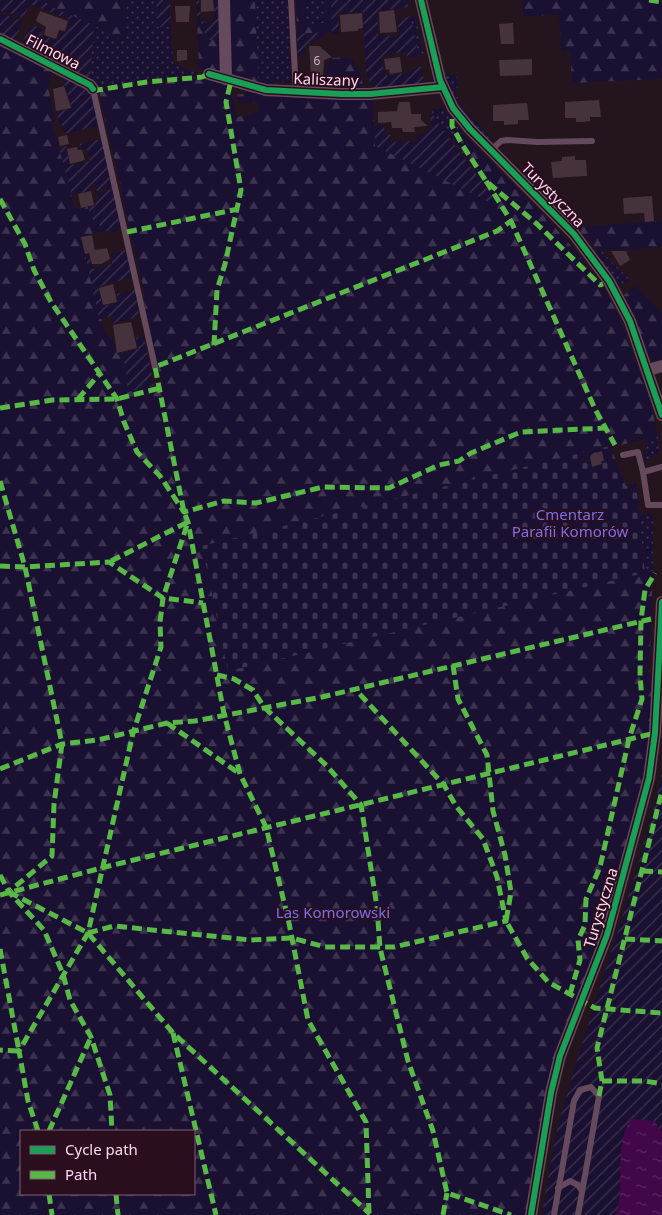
<svg xmlns="http://www.w3.org/2000/svg" width="662" height="1215" font-family="'Noto Sans',sans-serif">
<defs>
<pattern id="grass-dots" width="8" height="8" patternUnits="userSpaceOnUse" patternTransform="scale(1.25)"><rect width="8" height="8" fill="#1a1132"/><path d="M2 2h.1M6 6h.1" fill="none" stroke="#3c3350" stroke-width="1.8" stroke-linecap="round"/></pattern>
<pattern id="forest-firs" width="22" height="20" patternUnits="userSpaceOnUse" patternTransform="scale(1.25)"><rect width="22" height="20" fill="#1a1132"/><path d="M5 1l3.5 6h-7zM16 11l3.5 6h-7z" fill="#3c3350"/></pattern>
<pattern id="cemetery-stones" width="16" height="16" patternUnits="userSpaceOnUse" patternTransform="scale(1.25)"><rect width="16" height="16" fill="#1a1132"/><path d="M2 7V4a2 2 0 0 1 4 0v3zM10 15v-3a2 2 0 0 1 4 0v3z" fill="#3c3350"/></pattern>
<pattern id="garden-furrows" width="10" height="10" patternUnits="userSpaceOnUse" patternTransform="scale(1.25)"><rect width="10" height="10" fill="#1a1132"/><path d="M-1 1l2-2M0 10L10 0M9 11l2-2" fill="none" stroke="#3c3350"/></pattern>
<pattern id="water-ripples" width="26" height="14" patternUnits="userSpaceOnUse" patternTransform="scale(1.25)"><rect width="26" height="14" fill="#420748"/><path d="M2 4q2-2 4 0t4 0M15 11q2-2 4 0t4 0" fill="none" stroke="#5e2a63"/></pattern>
</defs>
<rect width="100%" height="100%" fill="#24141d"/>
<g fill="url(#grass-dots)">
<path d="M124,0h32l1,26 14,1 2,36 27,12 -101,13 -3,-7 -6,-1 4,-55 32,18z"/>
<path d="M255,0h33l3,83 -33,-4z"/>
<path d="M304,0h21l2,22 -14,4 -9,-3z"/>
<path d="M415,15l9,40 -5,1 -9,-40z"/>
<path d="M456,74l3,13 -4,1 5,17 32,33 -5,1 -29,-32 -14,-31z"/>
<path d="M443,108l21,27v20l-29,-36 -4,-9z"/>
<path d="M600,250l30,30 -12,6 -23,-32z"/>
<path d="M658,436c2,27 2,14 -14,25l-1,-6 5,-2 -4,-14z"/>
<path d="M626,483v2l10,-2 4,30 13,1v56l-8,3 -9,-88 -10,1z"/>
</g>
<g fill="url(#forest-firs)" fill-rule="evenodd">
<path d="M43,0h81l2,43 -22,-13 -54,-24z"/>
<path d="M226,0h29l3,79 17,2v7l-46,-11z"/>
<path d="M296,0h8l-1,19 3,5 7,2 14,-4 -2,-22h25l-19,1 2,31 -36,2z"/>
<path d="M522,0h140v79l-90,4 -2,-32h-9l-2,-36 -36,1z"/>
<path d="M197,20l4,2 3,11 13,4 5,-2 1,40 -24,-7z"/>
<path d="M0,44l52,28 -4,15 7,33 -2,6 22,83 13,-2 2,8 16,16 -25,6 24,97 8,6 4,14 5,-1 4,17 1,22 35,-8 -17,-76 -1,-17 -45,-200 110,-14 20,6 8,34 16,-3 5,-3v-5l-3,-4 -15,2 -3,-9 17,-4 119,10 2,45 121,55 -32,-46v-20l82,82 32,37 28,38 12,22 31,82 9,40 -456,110 184,88 267,-64 -4,104 4,1 -4,77 -48,191 -17,39 -57,233h-527zM21,1131h173v63h-173z"/>
<path d="M348,57c9,5 15,21 15,31l-53,-3v-6l14,-1 7,-20z"/>
<path d="M662,221v26l-63,4 -24,-24z"/>
<path d="M635,286l27,27v48l-10,-1 -4,-5 -24,-60z"/>
</g>
<path fill="url(#cemetery-stones)" d="M610,446l16,40 10,-2 9,89 -417,98 -26,-125z"/>
<g fill="url(#garden-furrows)">
<path d="M0,0h43l7,6 44,19 -4,55 -68,-36 7,-16 7,-2 7,4 -1,5 15,6 3,-9 6,2 4,-14 -40,-16 -7,14 -23,-8z"/>
<path d="M156,0h14l1,27h-14z"/>
<path d="M196,0h3l2,19 5,5 8,-5 1,-19h5l2,35 -7,5h-8l-6,-18 -4,-2z"/>
<path d="M331,0h77v7l-31,4 1,24 21,2 -1,-16 12,-5 9,40 -11,2 -4,-7 -22,5 1,15h3l1,5 18,-3 16,-7 3,14 -5,6 -46,3 -7,-15 -3,-62 -25,1 1,21h-7z"/>
<path d="M0,13l23,8 -8,19 -15,-6z"/>
<path d="M326,32l-2,4 -16,9 -4,8 -6,3 -1,-22z"/>
<path d="M62,77l28,13 8,36 -34,8 -2,-10 -3,1 -2,-13 15,-4z"/>
<path d="M431,110l4,9 61,82 -1,4 -120,-59 -1,-20 10,-1 1,10h6v7l26,-1 1,-6 8,-1 6,-8 -3,-13z"/>
<path d="M98,140h3l12,48 -16,3 -4,-7h-2l1,6 -20,5 -13,-47 7,-2 4,19 20,-4 -3,-13 -6,1 -1,-5z"/>
<path d="M114,189l7,38 -4,4h-11l-13,-11 -5,-13 8,-2 -1,-4 4,-1 -2,-7z"/>
<path d="M127,250l5,27 -34,10 5,19 16,-4 -2,-8 18,-4 4,27 -26,6 -1,-7 -13,3 -14,-65 4,-1 4,16 19,-5 -1,-10z"/>
<path d="M144,336l10,50 -27,6 -1,-22 -4,-17 16,-4 -2,-11z"/>
<path d="M662,773v442h-120c6,-33 10,-68 19,-100 32,-115 75,-226 101,-342z"/>
</g>
<path fill="url(#water-ripples)" d="M631,1119l23,2 8,11v83h-46c10,-30 -3,-68 15,-96z"/>
<g fill="#46323d">
<path d="M201,0h12l1,11 -13,1z"/>
<path d="M175,6h15l-1,16h-13z"/>
<path d="M394,10l3,22 -17,1 -1,-21z"/>
<path d="M40,11l28,10 -3,10 -6,-1 -3,9 -12,-4 2,-8 -10,-6z"/>
<path d="M362,13l1,15 -5,1v2l-17,1 -1,-17z"/>
<path d="M513,23l1,21h-13l-2,-20z"/>
<path d="M309,46h10l13,11 -8,3 -1,16h-12z"/>
<path d="M177,50h10v10l-10,1z"/>
<path d="M400,57l2,15 -12,2 -1,-5 -3,1 -2,-11z"/>
<path d="M532,59v16l-32,1 -1,-16z"/>
<path d="M64,86l7,22 -15,3 -3,-22z"/>
<path d="M599,100l2,17h-11v4l-7,1h-7v-4h-11v-16z"/>
<path d="M399,102h11l1,12h10v6l7,6 -14,1 1,5h-12l-1,-4h-10l-1,-6 -13,1v-11l19,-1z"/>
<path d="M527,103l2,17h-11v4l-14,1v-4h-11v-16z"/>
<path d="M67,135l2,9 -9,2 -2,-9z"/>
<path d="M77,147l1,3h4l3,10 -15,4 -3,-15z"/>
<path d="M575,156v4h11l1,16 -34,2 -2,-16 11,-1v-4z"/>
<path d="M91,191l3,14 -13,3 -3,-14z"/>
<path d="M652,196l2,25 -9,1 -1,-9 -20,1 -1,-16z"/>
<path d="M92,235l3,15 12,-2 3,11 -9,5h-9l-3,-11 -4,1 -4,-17z"/>
<path d="M611,251h15l4,9 -10,6z"/>
<path d="M113,284l4,18 -14,3 -4,-17z"/>
<path d="M131,322l6,26 -20,5 -4,-28z"/>
<path d="M602,451l2,10h-3l1,3 -10,3 -2,-10 2,-3z"/>
</g>
<g fill="none" stroke-linecap="round" stroke-linejoin="round">
<g stroke="#65495c" stroke-width="6">
<path d="M291,0l5,92"/>
<path d="M93,89l62,278"/>
<path d="M491,150l10,-9 6,-1 30,2 55,-1"/>
<path d="M623,455l15,-3 5,20"/>
<path d="M662,467l-19,5 5,33h14"/>
<path d="M558,1188l12,-7 8,4 4,6"/>
<path d="M554,1215l20,-114 6,-11 11,-3 8,9 -21,119"/>
</g>
<g stroke="#65495c" stroke-width="12">
<path d="M224,0l2,79"/>
<path d="M421,0l19,80 13,28 17,21 104,105 35,47 21,40 32,94"/>
<path d="M0,39l90,46 3,4"/>
<path d="M209,74l57,16 75,4h29l73,-7"/>
<path d="M648,370l14,-4"/>
<path d="M531,1215l20,-122 9,-37 47,-121 42,-157 6,-45 7,-131"/>
</g>
<g stroke="#58b947" stroke-width="5" stroke-dasharray="10 5" stroke-linecap="butt">
<path d="M649,0l13,2"/>
<path d="M93,89l5,1 49,-8 55,-5 7,-3"/>
<path d="M452,119v7l11,20 23,35 51,43 63,61 3,-1"/>
<path d="M486,181l25,40 84,188 20,36"/>
<path d="M0,199l25,45 9,26 17,32 66,97 7,23 13,30 23,24 24,36 40,-11 32,2 67,-16 66,1 50,-23 20,-4 12,-8 50,-21 85,-4"/>
<path d="M127,232l111,-23"/>
<path d="M214,345l3,-55 8,-26 16,-74 -15,-88 5,-21"/>
<path d="M78,399l22,-26"/>
<path d="M0,408l52,-8 65,-1 43,-11"/>
<path d="M0,481l25,86 37,177 -8,60 -2,52 -41,34"/>
<path d="M0,566l25,1 84,-5 54,36 40,5"/>
<path d="M453,665l5,34 29,56 6,56 12,44 6,37 -5,29 21,37 21,24 47,26 67,5"/>
<path d="M217,675l17,4 19,11 11,17 63,59 34,39 16,102 3,41 28,113 25,70 14,62 64,22"/>
<path d="M167,723l73,51"/>
<path d="M0,769l62,-25 36,-4 69,-17 28,-2 127,-24 329,-78"/>
<path d="M643,871l19,1"/>
<path d="M0,875l9,17 35,38 19,44 7,26 21,37 19,58 2,36"/>
<path d="M9,892l79,41 85,100 197,181"/>
<path d="M0,895l105,-28 550,-134"/>
<path d="M88,933l26,-7 136,14 42,-2 33,9h69l112,-26 -9,-44 -14,-38 -27,-33 -12,-21 -89,-96"/>
<path d="M625,939l37,2"/>
<path d="M0,949l19,102 -19,-1"/>
<path d="M570,994l10,-34 -2,-20 7,-15 1,-26 14,-32 29,-128 13,-40 -2,-23 1,-56 4,-30 10,-17"/>
<path d="M173,1033l43,182"/>
<path d="M602,1081h43l17,3"/>
<path d="M599,1096l3,-15 -5,-33 65,-257"/>
<path d="M38,1131l-10,-30 -9,-50 69,-118 45,-200 28,-86 -1,-25 3,-24 25,-76 -79,40"/>
<path d="M49,1131l42,-94"/>
<path d="M49,1194l3,21"/>
<path d="M116,1194l2,21"/>
<path d="M369,1213l-3,-91 -58,-102 -19,-97 -23,-96 -26,-53 -16,-60 -36,-192 -4,-10 -29,-145 342,-136 14,-10"/>
<path d="M443,1215l4,-22"/>
</g>
<defs>
<g id="cycleway">
<path d="M421,0l19,80 13,28 17,21 104,105 35,47 21,40 32,94"/>
<path d="M0,39l90,46 3,4"/>
<path d="M209,74l57,16 75,4h29l73,-7"/>
<path d="M531,1215l20,-122 9,-37 47,-121 42,-157 6,-45 7,-131"/>
</g>
</defs>
<use href="#cycleway" stroke="#2a0e1e" stroke-width="9"/>
<use href="#cycleway" stroke="#1a9f57" stroke-width="6"/>
</g>
<g text-anchor="middle" stroke-width="4" stroke-linejoin="round" paint-order="stroke">
<g font-size="12" fill="#d1aec3">
<text x="317" y="65">6</text>
</g>
<g font-size="15" fill="#ffd7f0" stroke="#2a0e1e">
<text transform="translate(53 52) rotate(27)" y="5">Filmowa</text>
<text transform="translate(326 80) rotate(2)" y="5">Kaliszany</text>
<text transform="translate(553 195) rotate(46)" y="5">Turystyczna</text>
<text transform="translate(601 908) rotate(-73)" y="5">Turystyczna</text>
</g>
<g font-size="15" fill="#7471ee" stroke="#2a0e1e">
<text x="570" y="520">Cmentarz<tspan x="570" dy="17">Parafii Komorów</tspan></text>
<text x="333" y="918">Las Komorowski</text>
</g>
</g>
<rect x="20" y="1130" width="175" height="65" fill="#2a0e1e" stroke="#7f5e72"/>
<rect x="30" y="1146" width="25" height="8" fill="#1a9f57" stroke="#7f5e72"/>
<text x="65" y="1155" font-size="15" fill="#ffd7f0">Cycle path</text>
<rect x="30" y="1171" width="25" height="8" fill="#58b947" stroke="#7f5e72"/>
<text x="65" y="1180" font-size="15" fill="#ffd7f0">Path</text>
</svg>
